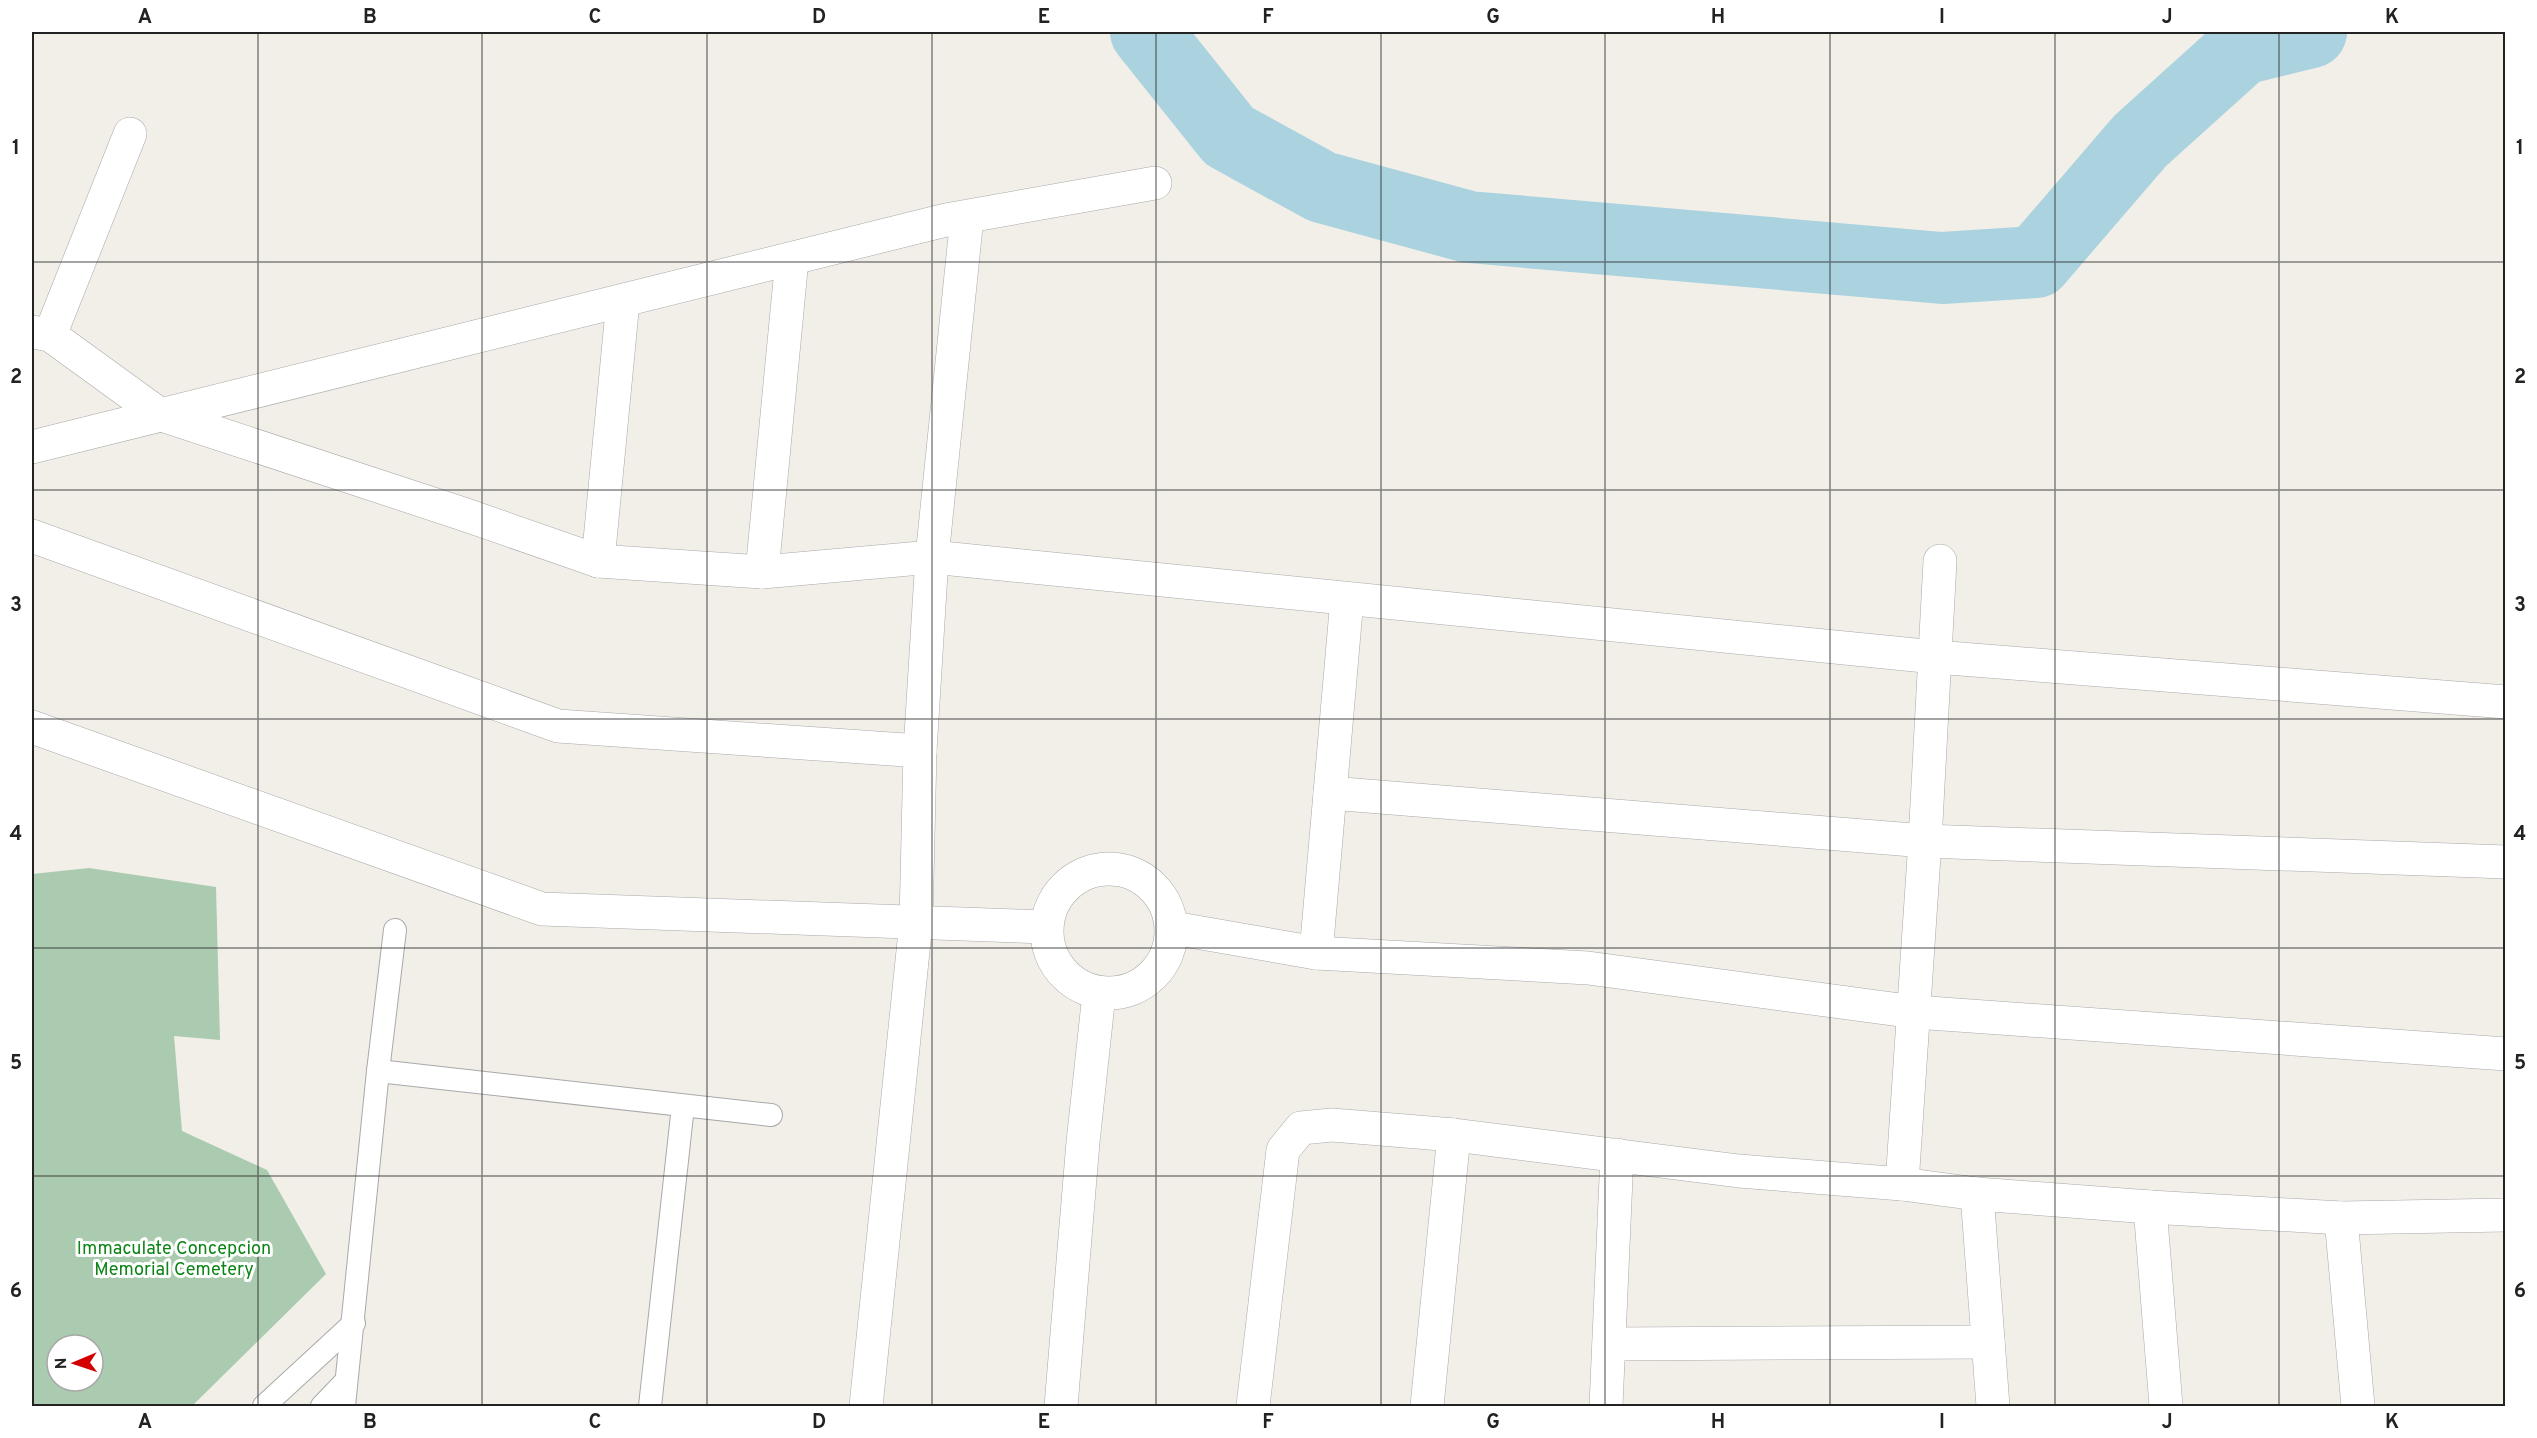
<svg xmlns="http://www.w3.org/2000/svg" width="2537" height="1438" font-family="Overpass,sans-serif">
<rect width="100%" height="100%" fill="#f2efe9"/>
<path fill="#aacbaf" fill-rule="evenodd" d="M89,868l127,19 4,153 -46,-4 8,95 85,39 59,104 -134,132h-160v-532zM57,1345h36v36h-36z"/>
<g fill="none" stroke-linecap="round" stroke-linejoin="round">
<path stroke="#aad3df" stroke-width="72" d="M1146,32l83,104 93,51 147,40 473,41 94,-6 104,-121 102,-92 69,-17"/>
<defs>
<g id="lane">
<path d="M378,1071l393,44"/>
<path d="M264,1406l90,-83"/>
<path d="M322,1406l24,-25"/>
<path d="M344,1406l34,-335 17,-141"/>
<path d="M650,1406l33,-300"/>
</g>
<g id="street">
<path d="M32,332l18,3 109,79 307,101 132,46 164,11 170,-15 1003,100 571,45"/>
<path d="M50,335l80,-201"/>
<path d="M32,447l914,-227 209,-37"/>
<path d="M32,536l526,190 362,25"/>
<path d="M598,561l25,-260"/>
<path d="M762,572l30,-313"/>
<path d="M32,727l510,182 504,18"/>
<path d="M1330,793l595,48 581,21"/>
<circle cx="1109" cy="931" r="62"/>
<path d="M1173,928l143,25 272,15 327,44 591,42"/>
<path d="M1316,953l31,-354"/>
<path d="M1902,1184l23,-343 15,-280"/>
<path d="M1977,1194l16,212"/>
<path d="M2150,1207l16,199"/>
<path d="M2341,1218l17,188"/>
<path d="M1609,1344l379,-2"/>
<path d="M866,1406l50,-484 4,-171 12,-194 35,-340"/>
<path d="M1061,1406l22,-264 16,-148"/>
<path d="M1253,1406l30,-256 18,-22 31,-3 122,10 285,36 163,13 75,10 173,13 191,11 165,-3"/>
<path d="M1427,1406l27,-271"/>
<path d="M1606,1406l11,-251"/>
</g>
</defs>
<use href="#lane" stroke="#a9a9a9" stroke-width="24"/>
<use href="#street" stroke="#a9a9a9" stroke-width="34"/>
<use href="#lane" stroke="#fff" stroke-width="22"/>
<use href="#street" stroke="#fff" stroke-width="33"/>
</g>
<path fill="none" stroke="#222" stroke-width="1.5" stroke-opacity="0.55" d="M258,32v1374M482,32v1374M707,32v1374M932,32v1374M1156,32v1374M1381,32v1374M1605,32v1374M1830,32v1374M2055,32v1374M2279,32v1374M32,262h2474M32,490h2474M32,719h2474M32,948h2474M32,1176h2474"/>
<g text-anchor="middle" stroke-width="6" stroke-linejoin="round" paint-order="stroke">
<g font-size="18" fill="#0c8416" stroke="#fff">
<text x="174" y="1254">Immaculate Concepcion<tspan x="174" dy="21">Memorial Cemetery</tspan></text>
</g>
</g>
<rect width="2537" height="1438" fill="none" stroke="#ffffff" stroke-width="66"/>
<g transform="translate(75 1363) rotate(268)"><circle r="28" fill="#ffffff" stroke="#a7a7a7" stroke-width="1.5"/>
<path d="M0-4.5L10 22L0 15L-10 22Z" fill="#d40000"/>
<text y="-9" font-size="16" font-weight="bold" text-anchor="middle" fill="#222222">N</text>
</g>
<rect x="33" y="33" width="2471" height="1372" fill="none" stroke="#222" stroke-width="2"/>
<g font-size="20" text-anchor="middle" font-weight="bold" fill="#222">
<text x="145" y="23">A</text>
<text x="370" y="23">B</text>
<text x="595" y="23">C</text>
<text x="819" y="23">D</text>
<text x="1044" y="23">E</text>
<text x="1268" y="23">F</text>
<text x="1493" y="23">G</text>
<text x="1718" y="23">H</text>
<text x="1942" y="23">I</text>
<text x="2167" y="23">J</text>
<text x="2392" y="23">K</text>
<text x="16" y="154">1</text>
<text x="2520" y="154">1</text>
<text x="16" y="383">2</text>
<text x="2520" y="383">2</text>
<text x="16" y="611">3</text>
<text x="2520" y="611">3</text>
<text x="16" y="840">4</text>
<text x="2520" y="840">4</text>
<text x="16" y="1069">5</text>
<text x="2520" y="1069">5</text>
<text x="16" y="1297">6</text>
<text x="2520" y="1297">6</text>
<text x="145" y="1428">A</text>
<text x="370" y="1428">B</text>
<text x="595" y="1428">C</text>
<text x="819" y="1428">D</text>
<text x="1044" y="1428">E</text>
<text x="1268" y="1428">F</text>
<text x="1493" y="1428">G</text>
<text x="1718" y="1428">H</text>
<text x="1942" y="1428">I</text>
<text x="2167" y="1428">J</text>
<text x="2392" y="1428">K</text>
</g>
</svg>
